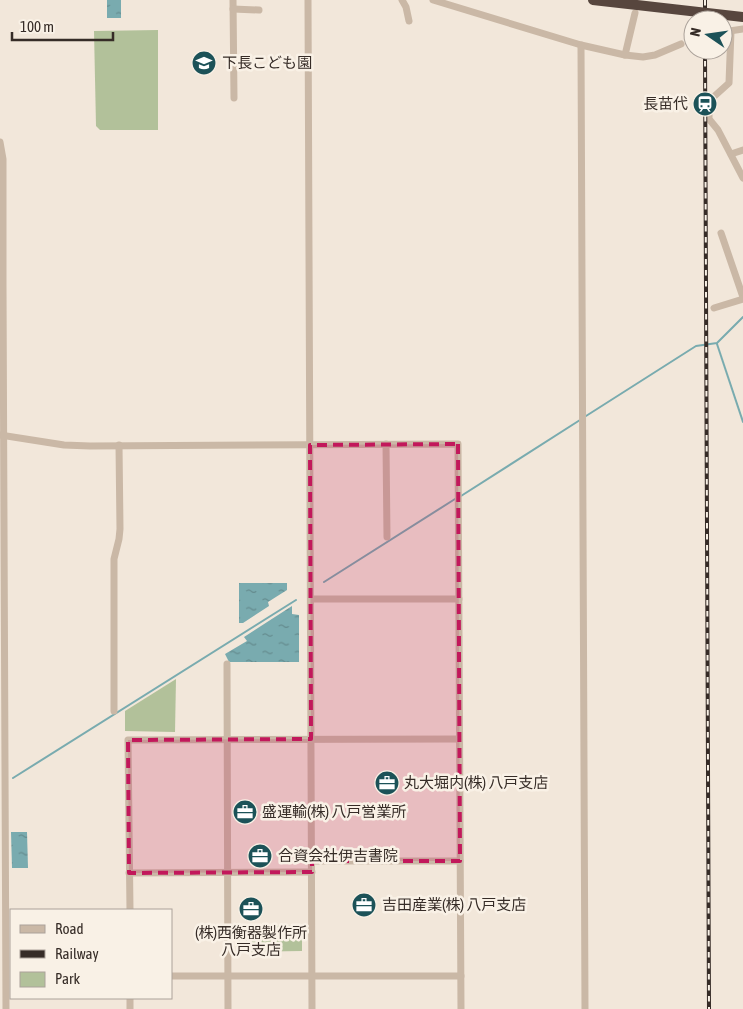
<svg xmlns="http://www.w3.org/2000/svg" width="743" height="1009" font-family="'Asap Condensed','Noto Sans JP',sans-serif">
<defs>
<pattern id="water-ripples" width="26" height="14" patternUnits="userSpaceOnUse" patternTransform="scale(1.25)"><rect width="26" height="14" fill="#79abaf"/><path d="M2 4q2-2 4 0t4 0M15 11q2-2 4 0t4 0" fill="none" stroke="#648b8e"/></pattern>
</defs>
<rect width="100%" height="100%" fill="#f2e7da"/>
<g fill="#b2c19a">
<path d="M158,30v100h-58l-4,-4 -2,-95z"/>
<path d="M176,679l-1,53 -50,-1v-20z"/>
<path d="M302,925v26l-66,1v-25z"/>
</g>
<g fill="url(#water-ripples)">
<rect x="107" y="0" width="14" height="18"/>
<path d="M239,583h48v7l-19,12 1,4 -26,17h-4z"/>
<path d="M292,606v8l7,1v47h-70l-4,-8 22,-13 -3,-4z"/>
<path d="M11,832h16l1,36h-16z"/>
</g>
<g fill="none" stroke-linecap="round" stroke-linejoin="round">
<g stroke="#79abaf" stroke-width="2">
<path d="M717,344l26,78"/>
<path d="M586,416l110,-70 21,-3 26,-26"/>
<path d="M461,496l119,-76"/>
<path d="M324,582l131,-83"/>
<path d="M13,778l283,-178"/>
</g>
<g stroke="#cab8a6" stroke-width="7">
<path d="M233,0l1,98"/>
<path d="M308,0l4,1009"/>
<path d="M402,0l4,7 3,14"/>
<path d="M433,0l148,45 44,10 18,2 12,-2 26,-11"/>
<path d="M233,9l26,1"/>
<path d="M731,31l-2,52 -20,18v18l9,11 25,48"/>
<path d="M723,32l20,-3"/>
<path d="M581,45l4,964"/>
<path d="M625,55l10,-42"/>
<path d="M0,142l3,17v125l3,725"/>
<path d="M731,154l12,-4"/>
<path d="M721,233l22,64"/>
<path d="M714,308l29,-9"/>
<path d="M0,435l64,10 26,1 368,-2 3,565"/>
<path d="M386,444l1,93"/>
<path d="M311,599h148"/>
<path d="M227,664l1,345"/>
<path d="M114,711v-152l5,-20 1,-10 -1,-84"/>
<path d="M312,861h148"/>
<path d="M129,873l183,-1"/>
<path d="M130,910l-2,-170 331,-1"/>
<path d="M171,976h290"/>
<path d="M130,998v11"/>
</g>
<defs>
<g id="rail">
<path d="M705,0v20"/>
<path d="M705,50l4,959"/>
</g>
</defs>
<use href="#rail" stroke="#362c27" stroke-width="4"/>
<use href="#rail" stroke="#f9f1e6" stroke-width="2" stroke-dasharray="5.5" stroke-linecap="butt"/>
<path stroke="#57463e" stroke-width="10" d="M593,0l150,17"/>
</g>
<path fill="#c2185b" fill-opacity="0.2" stroke="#c2185b" stroke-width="4" stroke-dasharray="10 6" stroke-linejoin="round" d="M458,444l2,417h-148v11l-183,1 -1,-133 183,-1 -1,-294z"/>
<defs>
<symbol id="school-disc" viewBox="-11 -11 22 22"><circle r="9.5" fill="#1c5258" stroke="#f9f1e6"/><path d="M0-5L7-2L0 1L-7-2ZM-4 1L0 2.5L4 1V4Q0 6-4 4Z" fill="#fff"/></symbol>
<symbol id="station-disc" viewBox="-11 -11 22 22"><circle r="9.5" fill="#1c5258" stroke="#f9f1e6"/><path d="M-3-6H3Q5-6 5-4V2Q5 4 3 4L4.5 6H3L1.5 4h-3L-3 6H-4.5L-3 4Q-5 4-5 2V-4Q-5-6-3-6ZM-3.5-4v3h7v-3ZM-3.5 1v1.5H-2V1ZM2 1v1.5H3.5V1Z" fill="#fff"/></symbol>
<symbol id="office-disc" viewBox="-11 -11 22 22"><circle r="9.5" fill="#1c5258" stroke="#f9f1e6"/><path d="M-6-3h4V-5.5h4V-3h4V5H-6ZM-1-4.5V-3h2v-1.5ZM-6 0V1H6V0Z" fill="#fff"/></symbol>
</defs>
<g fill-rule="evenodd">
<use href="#school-disc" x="190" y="49" width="28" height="28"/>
<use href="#station-disc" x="691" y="90" width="28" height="28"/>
<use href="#office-disc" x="373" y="769" width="28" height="28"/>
<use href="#office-disc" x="231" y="798" width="28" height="28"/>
<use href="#office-disc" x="246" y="842" width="28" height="28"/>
<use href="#office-disc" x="350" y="891" width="28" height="28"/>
<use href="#office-disc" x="237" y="895" width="28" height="28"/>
</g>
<g text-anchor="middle" stroke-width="5" stroke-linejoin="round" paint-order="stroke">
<g font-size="15" fill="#362c27" stroke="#f9f1e6" text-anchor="start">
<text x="222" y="68">下長こども園</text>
<text x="688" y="109" text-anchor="end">長苗代</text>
<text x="404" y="788">丸大堀内(株) 八戸支店</text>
<text x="262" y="817">盛運輸(株) 八戸営業所</text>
<text x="278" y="861">合資会社伊吉書院</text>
<text x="382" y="910">吉田産業(株) 八戸支店</text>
<text x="251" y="938" text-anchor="middle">(株)西衡器製作所<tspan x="251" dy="17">八戸支店</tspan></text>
</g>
</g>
<rect x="10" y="909" width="162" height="90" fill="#f9f1e6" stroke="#aba29a"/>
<rect x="20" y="925" width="25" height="8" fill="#cab8a6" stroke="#aba29a"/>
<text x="55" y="934" font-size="15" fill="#362c27">Road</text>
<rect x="20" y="950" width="25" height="8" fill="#362c27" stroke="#aba29a"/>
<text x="55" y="959" font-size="15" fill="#362c27">Railway</text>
<rect x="20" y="972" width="25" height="15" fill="#b2c19a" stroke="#aba29a"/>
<text x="55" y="984" font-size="15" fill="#362c27">Park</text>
<g transform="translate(708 35) rotate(283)"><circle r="24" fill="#f9f1e6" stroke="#aba29a"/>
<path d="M0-4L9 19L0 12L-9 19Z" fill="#1c5258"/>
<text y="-8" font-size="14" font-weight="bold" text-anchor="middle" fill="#362c27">N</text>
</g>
<path d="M12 32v8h101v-8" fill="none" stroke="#362c27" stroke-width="2.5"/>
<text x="20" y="32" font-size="15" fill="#362c27" stroke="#f9f1e6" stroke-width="4" paint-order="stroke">100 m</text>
</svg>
